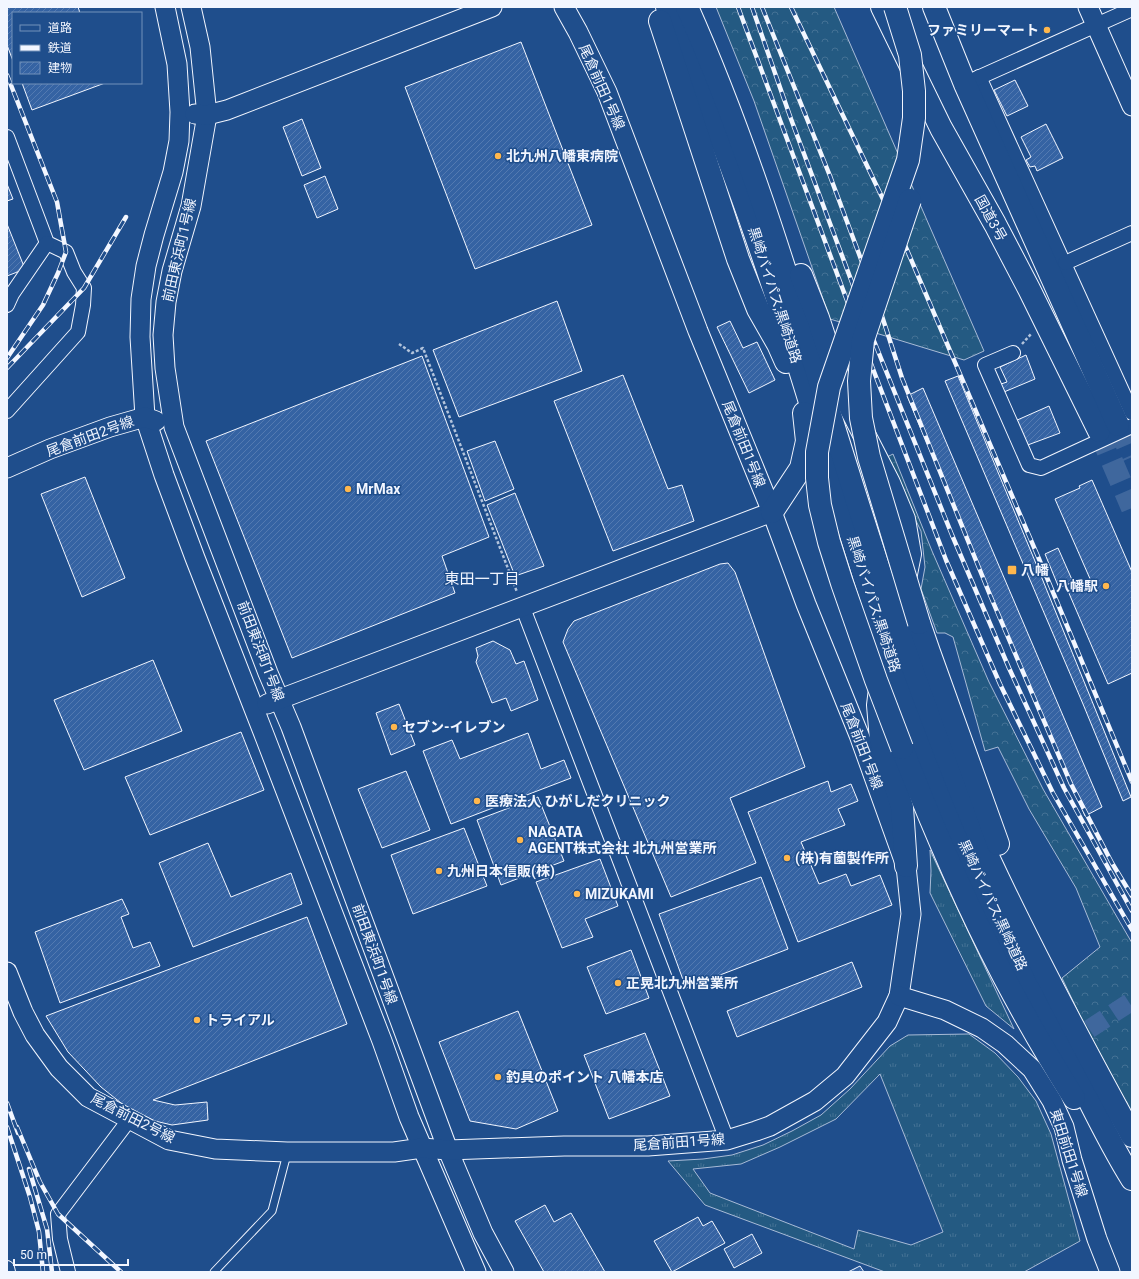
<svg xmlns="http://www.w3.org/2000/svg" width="1139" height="1279" font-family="Roboto,'Noto Sans JP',sans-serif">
<defs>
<pattern id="grass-tufts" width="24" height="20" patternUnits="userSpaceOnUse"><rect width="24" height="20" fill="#245a82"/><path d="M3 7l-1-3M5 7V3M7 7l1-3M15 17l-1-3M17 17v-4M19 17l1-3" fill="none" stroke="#447295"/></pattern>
<pattern id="forest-crowns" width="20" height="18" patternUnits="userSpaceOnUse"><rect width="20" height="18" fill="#245a82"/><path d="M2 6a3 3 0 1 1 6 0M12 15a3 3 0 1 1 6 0" fill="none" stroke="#447295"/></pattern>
<pattern id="building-hatch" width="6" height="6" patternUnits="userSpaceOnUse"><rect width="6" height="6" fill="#3563a3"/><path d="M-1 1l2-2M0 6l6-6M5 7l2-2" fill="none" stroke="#537ab1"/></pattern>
</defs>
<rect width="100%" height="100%" fill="#1f4e8c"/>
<g fill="url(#grass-tufts)" stroke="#a8bbd7" fill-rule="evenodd">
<path d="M930,850l84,179 -28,-23 -56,-113 1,-22z"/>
<path d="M969,1034l26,19 23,24 18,24 15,33 29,107 -56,31h-139l-180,-67 -37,-44 35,-2 29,-4 31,-10 29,-14 29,-16 29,-26 40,-43 18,-11zM880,1074l63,158 -32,13 -53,-15 -4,19 -144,-56 -17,-24 48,-5 39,-17 56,-28z"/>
</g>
<g fill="url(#forest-crowns)" stroke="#a8bbd7">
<path d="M716,7h118l150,344 -20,9 -134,-41 -76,-218z"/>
<path d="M893,454l39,97 57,131 54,107 89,154v170l-50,-93 -20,-42 38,-31 -24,-59 -47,-79 -31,-62 -13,4 -32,-114 -8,-4h-8l-16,-44 4,-22 -4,-36 -36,-73z"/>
</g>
<g fill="url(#building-hatch)" stroke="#f2f6ff">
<path d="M7,7h71l2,6h-67v48l-6,-16z"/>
<path d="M521,42l71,183 -117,44 -70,-182z"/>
<path d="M1015,80l13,26 -21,10 -13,-26z"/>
<path d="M22,83h83l-73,27z"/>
<path d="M302,119l19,49 -19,8 -19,-49z"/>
<path d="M1046,124l17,34 -26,13 -2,-5 -5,1 -4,-7 5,-3 -10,-20z"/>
<path d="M325,176l13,33 -21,9 -13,-33z"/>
<path d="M7,184l6,15 -6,2z"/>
<path d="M7,224l18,45 -18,7z"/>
<path d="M557,301l25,70 -123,46 -26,-67z"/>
<path d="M730,321l13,27 14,-6 18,38 -26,13 -32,-66z"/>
<path d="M1026,355l9,24 -31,13 -3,-8 6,-2 -7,-15z"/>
<path d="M422,356l67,181 -47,19 13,37 -163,65 -86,-217z"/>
<path d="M623,375l45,114 14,-4 12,36 -81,30 -59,-150z"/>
<path d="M958,376l79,190 94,231 -8,4 -40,-97 -138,-323z"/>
<path d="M923,388l179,419 -17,9 -178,-420z"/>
<path d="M1049,406l11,27 -35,13 -10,-25z"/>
<path d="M495,441l19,48 -29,12 -18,-50z"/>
<path d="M85,477l40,101 -43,19 -41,-103z"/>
<path d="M1092,480l40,92v101l-24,11 -40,-93 23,-10 -36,-82 25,-11 -1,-2z"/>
<path d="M515,493l29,73 -29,10 -28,-71z"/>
<path d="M1058,548l15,34 -14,6 -14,-34z"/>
<path d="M728,563l7,9 70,195 -75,31 26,65 -85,34 -108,-255 5,-13 6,-8 146,-57z"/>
<path d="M493,641l17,9 6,14 8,-3 14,39 -27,11 -5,-13 -14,5 -16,-41 2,-6 -2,-8z"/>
<path d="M153,660l29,71 -98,39 -30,-70z"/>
<path d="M399,704l16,41 -24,10 -15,-42z"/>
<path d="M241,732l23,58 -114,45 -25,-58z"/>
<path d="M528,733l13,36 23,-9 7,18 -120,46 -28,-73 29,-11 8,19z"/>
<path d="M406,771l24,59 -48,18 -24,-59z"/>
<path d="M828,781l3,11 20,-8 7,17 -20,8 7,16 -44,17 18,42 27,-10 5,12 29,-11 12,30 -94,37 -50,-130z"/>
<path d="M538,797l26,64 -63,24 -24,-65z"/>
<path d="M464,828l23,58 -74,28 -22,-59z"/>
<path d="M208,843l23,54 60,-24 11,31 -109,43 -34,-84z"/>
<path d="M600,859l18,47 -33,13 8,18 -31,11 -26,-66z"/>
<path d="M761,877l27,72 -102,39 -27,-74z"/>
<path d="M122,899l7,15 -8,3 12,31 17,-6 10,24 -100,37 -25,-71z"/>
<path d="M307,917l40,107 -194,76 22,5 32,-3 1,18 -36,5 -17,-4 -29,-14 -25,-20 -33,-35 -22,-36z"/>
<path d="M631,950l18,48 -43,16 -19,-47z"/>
<path d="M852,962l10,25 -125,50 -10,-26z"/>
<path d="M518,1011l40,100 -42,18 -46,-8 -31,-79z"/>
<path d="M645,1033l25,63 -61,23 -25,-64z"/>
<path d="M545,1205l9,17 17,-9 34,59h-61l-29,-51z"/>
<path d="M698,1217l5,9 9,-5 13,22 -53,29 -18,-31z"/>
<path d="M752,1234l10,19 -28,15 -10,-19z"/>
<path d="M860,1266l4,6h-16z"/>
</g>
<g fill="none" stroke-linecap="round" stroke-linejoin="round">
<path stroke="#3f679d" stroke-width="19" stroke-dasharray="19 10" stroke-linecap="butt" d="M1065,1045l67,-44"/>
<g stroke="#3f679d" stroke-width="22" stroke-dasharray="22 11" stroke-linecap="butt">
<path d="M1118,425l14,32"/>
<path d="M1099,431l33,77"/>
</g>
<defs>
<path id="lane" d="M214,1272l58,-61 15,-57"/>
<g id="street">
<path d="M979,77l153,336"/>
<path d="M971,81l161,-72"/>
<path d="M7,137l40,106 19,9 8,20 10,16 -1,17 -5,27 -71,79"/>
<path d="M1065,263l67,-30"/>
<path d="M7,305l5,-11 35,-51"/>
<path d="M1013,353l-28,12 44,100 12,3 91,-42"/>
<path d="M523,608l204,532"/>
<path d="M7,1268l1,4"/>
<path d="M68,1272l-8,-33 -2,-25 71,-94"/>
</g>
<g id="secondary">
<path d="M165,7l12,57 3,48 -1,29 -6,31 -19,63 -8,31 -5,33 -1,38 5,80 19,58 31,83 70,179 117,304 27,76 67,155"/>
<path d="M191,7l9,40 7,68 -16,91 -19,65 -6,31 -3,33 2,33 9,59 94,246 23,54 157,423 35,83 21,39"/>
<path d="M1088,7l44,99"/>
<path d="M195,114l12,1 20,-5 265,-103"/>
<path d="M7,468l43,-19 60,-22 35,-10 11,4"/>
<path d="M267,704l505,-192"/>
<path d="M7,972l16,40 12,23 24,33 29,29 81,43 46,9 72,3h107l28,-4 26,2 116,-4h84l79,-6 29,-9 14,-5 45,-25 30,-25 42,-54 12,-26 12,-82 -5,-48 -47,-131 -53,-131 -34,-92 -74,-181 -91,-239 -29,-60 -14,-25"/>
<path d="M899,996l46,14 37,18 23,16 27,25 20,32 12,26 8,33 25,79 13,33"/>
</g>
<g id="highway">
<path d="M667,7c43,97 79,197 112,297 39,119 72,239 113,357 24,68 51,135 80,201 28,64 61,126 92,188 6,11 11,23 17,34 16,32 32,65 51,95"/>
<path d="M687,7c93,209 144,433 221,647 25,69 51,138 81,205 44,94 93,186 143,277"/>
<path d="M882,7l59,121 54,96 34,65 70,142"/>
<path d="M934,7l31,77 153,341"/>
<path d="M660,21l78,238 20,50 20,35 8,18"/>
<path d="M801,275l17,43 15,46 18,45 38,74 15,36 6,35 -6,30"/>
<path d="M772,512l29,-44 6,-27 -3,-28"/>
<path d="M919,623l10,29 69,192"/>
<path d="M880,689l-2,16 3,35 21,67 4,59"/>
<path d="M902,748c30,77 63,154 101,227 22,42 46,83 71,123"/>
</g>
</defs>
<use href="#lane" stroke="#f2f6ff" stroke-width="9"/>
<use href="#street" stroke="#f2f6ff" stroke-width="16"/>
<use href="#secondary" stroke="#f2f6ff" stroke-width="21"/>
<use href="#highway" stroke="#f2f6ff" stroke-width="24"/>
<g stroke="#b3c4dc" stroke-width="2.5" stroke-dasharray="3 2" stroke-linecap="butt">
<path d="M399,344l13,9 11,-5 94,244"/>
<path d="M1022,344l9,-10"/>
</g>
<use href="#lane" stroke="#1f4e8c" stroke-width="7"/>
<use href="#street" stroke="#1f4e8c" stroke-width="14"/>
<use href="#secondary" stroke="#1f4e8c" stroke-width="19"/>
<use href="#highway" stroke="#1f4e8c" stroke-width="22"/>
<defs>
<g id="rail">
<path d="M738,7l114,307 94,246 54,124 53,109 79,137"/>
<path d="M752,7l39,112 81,217 80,199 57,133 55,120 68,123"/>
<path d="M762,7l68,169 51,137 21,65 88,217 81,189 41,79 20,33"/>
<path d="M791,7l113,236 141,330 87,209"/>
<path d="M7,75l50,127 9,50 -8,21 -15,32 -36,53"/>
<path d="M7,368l77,-80 42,-71"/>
<path d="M7,1103l11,30"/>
<path d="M7,1127l23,70 9,35 4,40"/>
<path d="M17,1127l23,55 18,32 63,58"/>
<path d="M29,1169l18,60 5,43"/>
</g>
</defs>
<use href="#rail" stroke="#f2f6ff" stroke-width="4.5"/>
<use href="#rail" stroke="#1f4e8c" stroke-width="3" stroke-dasharray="9" stroke-linecap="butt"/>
<defs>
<g id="highway-bridge">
<path d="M895,7l15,48 4,36v27l-6,42 -79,227 -12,65v26l3,27 9,37 13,41 34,97 26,68"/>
<path d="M910,200l-47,140 -4,41 2,37 8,39 50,166"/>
</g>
</defs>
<use href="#highway-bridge" stroke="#f2f6ff" stroke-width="24" stroke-linecap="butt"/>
<use href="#highway-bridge" stroke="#1f4e8c" stroke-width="22"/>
</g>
<g fill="#ffb74d" stroke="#1f4e8c" stroke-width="1.5">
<circle cx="1047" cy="30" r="4"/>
<circle cx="498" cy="156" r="4"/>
<circle cx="348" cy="489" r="4"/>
<rect x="1007" y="565" width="10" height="10" rx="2"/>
<circle cx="1106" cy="586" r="4"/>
<circle cx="394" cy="727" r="4"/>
<circle cx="477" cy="801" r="4"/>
<circle cx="520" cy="840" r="4"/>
<circle cx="787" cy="858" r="4"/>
<circle cx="439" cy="871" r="4"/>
<circle cx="577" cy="894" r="4"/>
<circle cx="618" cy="983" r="4"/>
<circle cx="197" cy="1020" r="4"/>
<circle cx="498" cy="1077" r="4"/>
</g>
<g text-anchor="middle" stroke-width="3" stroke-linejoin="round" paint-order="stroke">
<g font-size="14" font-weight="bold" fill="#f2f6ff" stroke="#1f4e8c" text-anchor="start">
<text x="1039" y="35" text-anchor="end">ファミリーマート</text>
<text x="506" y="161">北九州八幡東病院</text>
<text x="356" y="494">MrMax</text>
<text x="1021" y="575">八幡</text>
<text x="1098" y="591" text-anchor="end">八幡駅</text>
<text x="402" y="732">セブン-イレブン</text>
<text x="485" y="806">医療法人 ひがしだクリニック</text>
<text x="528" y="837">NAGATA<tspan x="528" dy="16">AGENT株式会社 北九州営業所</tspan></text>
<text x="795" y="863">(株)有薗製作所</text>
<text x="447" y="876">九州日本信販(株)</text>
<text x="585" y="899">MIZUKAMI</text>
<text x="626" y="988">正晃北九州営業所</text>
<text x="205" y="1025">トライアル</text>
<text x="506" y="1082">釣具のポイント 八幡本店</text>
</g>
<g font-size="14" fill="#f2f6ff" stroke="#1f4e8c">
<text transform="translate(602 87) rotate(66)" y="5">尾倉前田1号線</text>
<text transform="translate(991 218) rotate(61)" y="5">国道3号</text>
<text transform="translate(179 250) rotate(-77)" y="5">前田東浜町1号線</text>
<text transform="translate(775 295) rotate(72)" y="5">黒崎バイパス;黒崎道路</text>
<text transform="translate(90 436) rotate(-20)" y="5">尾倉前田2号線</text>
<text transform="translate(744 444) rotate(68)" y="5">尾倉前田1号線</text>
<text transform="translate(874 604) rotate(72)" y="5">黒崎バイパス;黒崎道路</text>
<text transform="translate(261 651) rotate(69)" y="5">前田東浜町1号線</text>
<text transform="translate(862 746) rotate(69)" y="5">尾倉前田1号線</text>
<text transform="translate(993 905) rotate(65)" y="5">黒崎バイパス;黒崎道路</text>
<text transform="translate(375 954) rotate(70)" y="5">前田東浜町1号線</text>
<text transform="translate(133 1118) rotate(27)" y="5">尾倉前田2号線</text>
<text transform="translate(679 1142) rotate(-4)" y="5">尾倉前田1号線</text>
<text transform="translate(1069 1153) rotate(72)" y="5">東田前田1号線</text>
</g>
<g font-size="15" fill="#f2f6ff" stroke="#1f4e8c">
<text x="482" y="584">東田一丁目</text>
</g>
</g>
<rect width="1139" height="1279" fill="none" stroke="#f2f6ff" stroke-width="16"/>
<rect x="12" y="12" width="130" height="72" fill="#1f4e8c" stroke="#7391ba"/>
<rect x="20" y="25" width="20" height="6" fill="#1f4e8c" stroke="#7391ba"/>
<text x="48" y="32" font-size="12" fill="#f2f6ff">道路</text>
<rect x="20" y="45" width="20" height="6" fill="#f2f6ff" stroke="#7391ba"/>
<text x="48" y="52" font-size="12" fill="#f2f6ff">鉄道</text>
<rect x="20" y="62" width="20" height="12" fill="url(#building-hatch)" stroke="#7391ba"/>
<text x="48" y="72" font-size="12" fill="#f2f6ff">建物</text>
<path d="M14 1259v6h114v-6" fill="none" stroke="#f2f6ff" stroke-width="2"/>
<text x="20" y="1259" font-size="12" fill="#f2f6ff" stroke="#1f4e8c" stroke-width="3" paint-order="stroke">50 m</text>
</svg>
